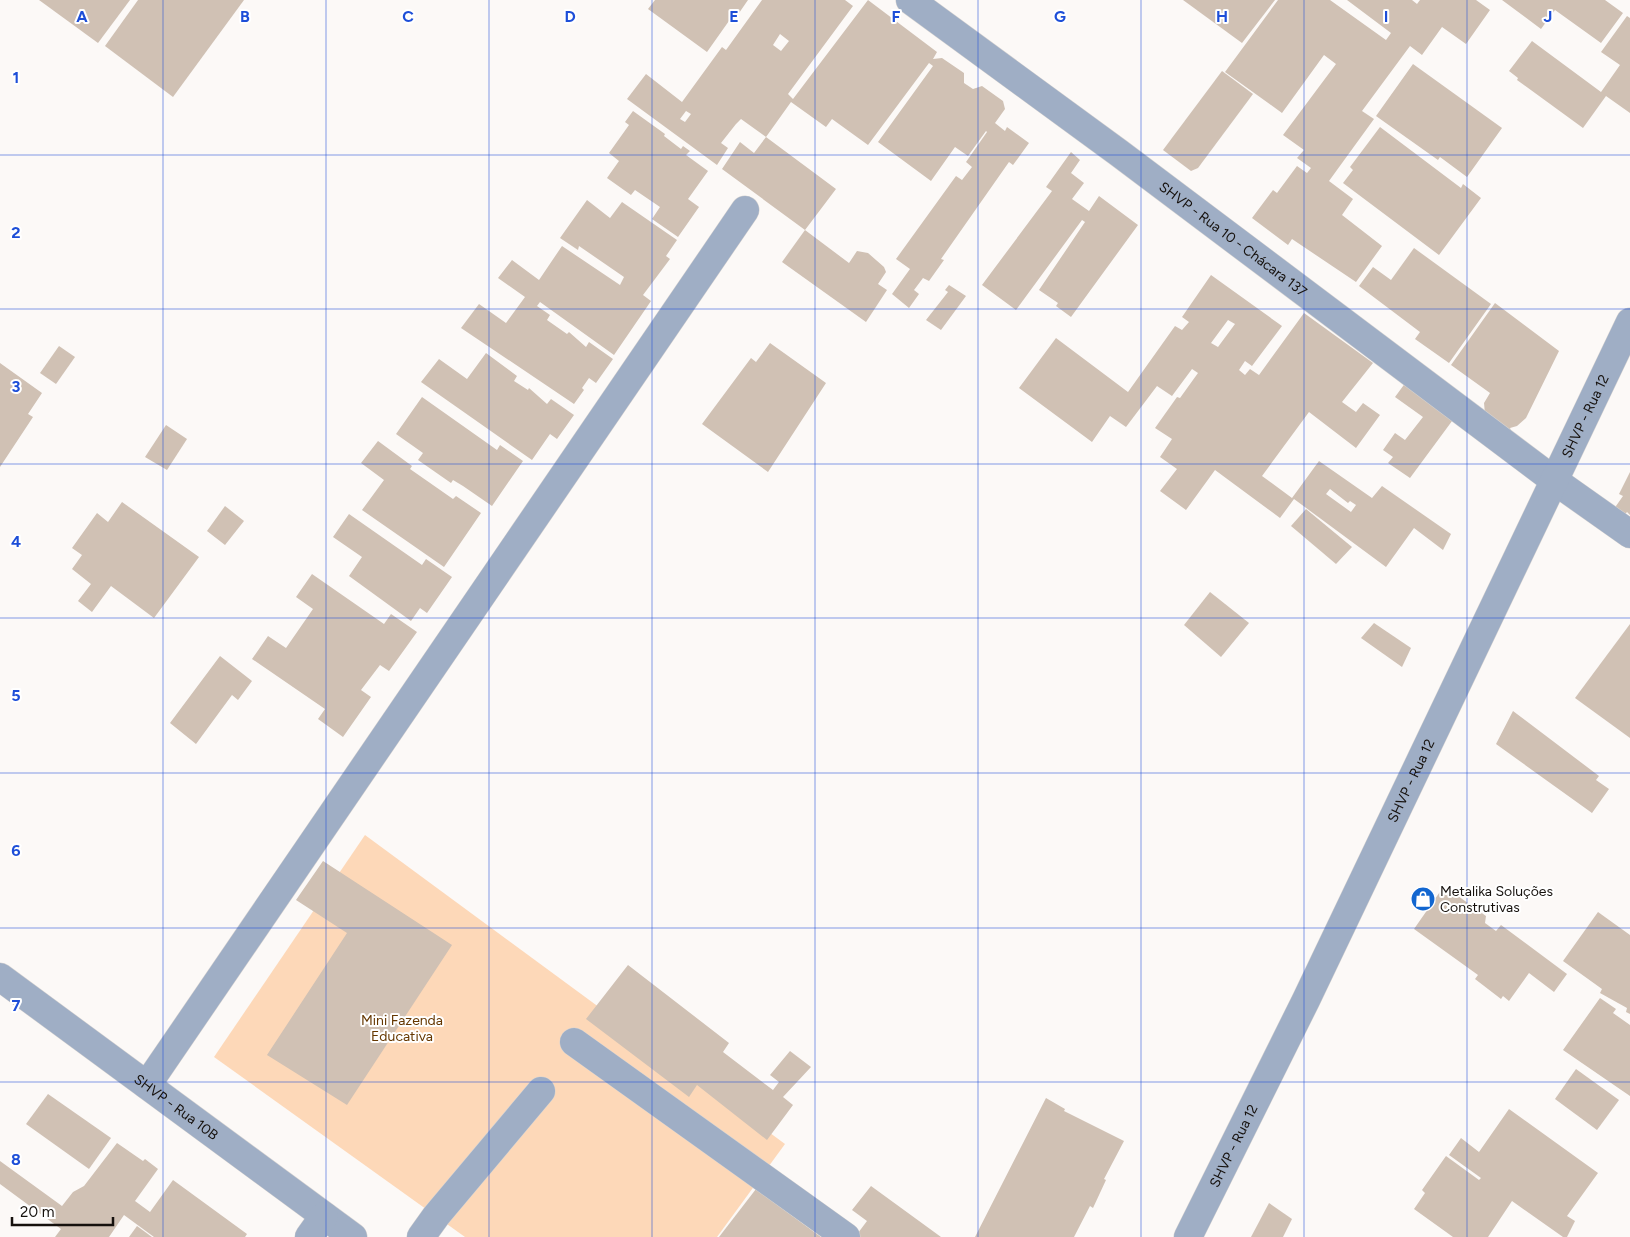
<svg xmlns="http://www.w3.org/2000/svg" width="1630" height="1237" font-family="Figtree,sans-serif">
<rect width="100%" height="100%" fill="#fcf9f7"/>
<path fill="#fdd8b8" d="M365,835l420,309 -68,93h-252l-251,-180z"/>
<g fill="#d0c1b4" fill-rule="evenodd">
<path d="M39,0h91l-32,43z"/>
<path d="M138,0h106l-71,97 -68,-51z"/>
<path d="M655,0h93l-9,13 -3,-2 -29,41 -59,-43z"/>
<path d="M762,0h83l8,6 -65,88 5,5 75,-99 69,52 -4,7 9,-1 22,15v10l9,6 9,-3 21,15 2,8 -10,14 10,8 2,-4 22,16 -16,22 -4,-3 -68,97 3,1 -15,21 -6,-3 -9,12 5,4 -10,14 -17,-14 18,-25 -14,-10 60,-83 6,4 10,-13 -6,-5 21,-30 -1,-1 -18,25 -13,-9 -24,34 -53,-39 55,-76 -4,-3 -61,82 -36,-26 -6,8 -35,-25 -25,35 -25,-18 -5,5 -15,19 7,5 -11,17 -90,-66 19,-25 36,28 40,-55 4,3zM780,34l9,7 -8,10 -8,-6zM686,111l5,3 -6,8 -5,-3z"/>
<path d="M1183,0h92l-33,43z"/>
<path d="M1278,0h52l56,40 5,-7 -44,-33h65l5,4 3,-4h56l14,10 -24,34 -24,-17 -20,28 -12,-9 -48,65 12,8 -45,62 24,18 -11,16 40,31 -26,36 -64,-43 -4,6 -36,-27 21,-28 4,3 20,-27 10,7 4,-5 -14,-10 7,-8 -21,-15 53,-71 -12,-9 -42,58 -57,-41z"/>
<path d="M1502,0h103l18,13 -22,30 -46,-33 -14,19z"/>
<path d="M1627,16l3,2v95l-24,-17 -23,32 -66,-48 1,-2 -9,-7 23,-30 69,51 19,-27 -19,-13z"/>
<path d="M1413,64l89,64 -35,49 -27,-20 -2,3 -62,-44z"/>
<path d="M1222,71l31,23 -55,74 -7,3 -28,-21z"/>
<path d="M633,111l32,23 -1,2 17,13 2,-3 7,5 -4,4 22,16 -20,28 11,8 -21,30 -26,-18 8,-12 -25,-17 -4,5 -24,-17 12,-17 -10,-8 20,-28 -4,-3z"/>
<path d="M1380,127l81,61 2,-4 18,14 -42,57 -96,-72 10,-13 -3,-3z"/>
<path d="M766,137l70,52 -31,41 -83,-61 18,-27 14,11z"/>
<path d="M1071,152l9,8 -9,13 13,10 -12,16 17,12 10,-15 39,29 -67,92 -15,-11 2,-3 -19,-13 46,-68 -3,-2 -66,90 -34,-25 70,-94 -6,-4z"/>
<path d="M587,200l23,18 12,-16 55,38 -11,16 4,3 -27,36 8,6 -37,54 -74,-53 -3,4 13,9 -3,5 20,14 2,-2 17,15 3,-5 24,17 -17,24 -7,-5 -7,10 2,2 -10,14 -113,-76 18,-24 27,19 19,-26 -27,-19 14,-18 27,20 23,-34 58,39 4,-8 -45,-31 -1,4 -18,-12z"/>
<path d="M805,230l44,33 8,-12 11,2 16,14 2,5 -8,12 9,6 -21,32 -84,-60z"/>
<path d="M1414,248l77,56 -42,59 -34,-24 5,-7 -61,-46 14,-19 18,13z"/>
<path d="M1211,275l71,51 -30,40 -7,-5 -6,9 6,5 5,-6 9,6 45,-62 69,50 -31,39 14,10 7,-9 17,12 -24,33 -47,-36 -47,64 30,22 27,-37 53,37 10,-12 69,48 -8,16 -29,-22 -28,39 -92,-68 -14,19 -65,-48 -29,40 -26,-19 17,-22 -17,-12 12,-18 -17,-11 22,-31 3,1 18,-25 -6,-4 -20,27 -15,-10 -31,41 -16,-11 -18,26 -73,-54 37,-50 72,54 47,-66 7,4 7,-8 -7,-5zM1228,320l7,4 -17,23 -7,-4zM1330,489l18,14 2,-2 6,4 -5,7 -25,-18z"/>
<path d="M949,285l17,11 -25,34 -15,-10 22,-28 -3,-2z"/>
<path d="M1495,303l64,48 -33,67 -9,8 -7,2 3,7 -28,-21 -1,-11 6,-10 -39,-28z"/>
<path d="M770,343l56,40 -58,89 -66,-48 49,-66 5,4z"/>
<path d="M59,346l16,11 -19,27 -16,-11z"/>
<path d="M486,353l31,23 -3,5 14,9 1,-2 18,16 4,-5 23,16 -17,24 -7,-5 -18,26 -111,-78 18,-23 28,20z"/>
<path d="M0,363l42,30 -14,21 5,3 -33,50z"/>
<path d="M1406,382l49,35 -45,61 -22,-15 5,-6 -10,-7 12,-17 10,7 18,-23 -28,-20z"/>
<path d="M422,397l75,53 3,-5 23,16 -31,45 -29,-20 -10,-6 -2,3 -33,-23 5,-7 -27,-19z"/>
<path d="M166,425l21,14 -20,31 -22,-13z"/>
<path d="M378,441l34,25 -2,3 43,30 3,-3 25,17 -37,54 -82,-57 22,-30 -23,-17z"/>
<path d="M1630,472v43l-3,-3 -4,5 -21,9 21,-30 -4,-2z"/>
<path d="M122,502l77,55 -45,61 -43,-32 -19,26 -14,-11 13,-17 -19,-15 10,-14 -10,-7 25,-35 11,9z"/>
<path d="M225,506l19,15 -19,24 -18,-14z"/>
<path d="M1306,509l46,38 -16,17 -45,-38z"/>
<path d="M349,514l73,51 4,-6 26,18 -25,36 -7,-5 -9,13 -62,-45 13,-19 -29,-20z"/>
<path d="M312,574l72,50 7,-10 26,18 -28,39 -9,-6 -19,25 10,7 -28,40 -25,-18 7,-10 -73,-50 16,-23 18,12 27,-39 -17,-12z"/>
<path d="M1210,592l39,31 -28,34 -37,-32z"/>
<path d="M1374,623l37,25 -9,19 -41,-29z"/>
<path d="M1630,624v114l-55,-40z"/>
<path d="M220,656l32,25 -14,19 -6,-5 -36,49 -26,-21z"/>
<path d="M1513,711l86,65 -3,4 13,9 -17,24 -96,-69z"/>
<path d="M323,861l129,84 -105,160 -80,-50 80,-122 -51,-33z"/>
<path d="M1444,886l42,30 -1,7 11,8 5,-6 66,49 -13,18 -25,-19 -20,28 -6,-5 -2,3 -26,-20 3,-4 -64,-46z"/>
<path d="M1598,912l32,23v79l-4,-2 1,-4 -27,-15 2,-4 -39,-28z"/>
<path d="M628,965l101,78 -6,9 50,38 6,-8 -9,-7 20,-24 21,16 -28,30 10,8 -26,35 -70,-55 -8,12 -103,-78z"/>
<path d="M1600,998l16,11 -3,4 17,12v71l-67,-46z"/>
<path d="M1576,1069l43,31 -22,30 -42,-31z"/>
<path d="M48,1094l63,44 -22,31 -63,-45z"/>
<path d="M1046,1098l19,11 -1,2 60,30 -20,38 2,1 -13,28 -3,-2 -16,31h-99z"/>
<path d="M1509,1109l89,64 -31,43 8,5 -8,16h-4l-51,-36 -24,36h-35l-39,-28 11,-16 -3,-3 24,-34 33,24 2,-2 -32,-23 12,-17 18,14z"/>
<path d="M117,1143l26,18 2,-2 13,10 -23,32 15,11 23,-32 74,54 -2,3h-91l-30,-22 -15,22h-54l6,-8 -61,-45v-23l62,45 11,-14 11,-6z"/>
<path d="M871,1186l70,51h-86l12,-16 -15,-11z"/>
<path d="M756,1189l65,48h-102z"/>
<path d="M1269,1203l23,16 -9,18h-32z"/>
<path d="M137,1226l15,11h-23z"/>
</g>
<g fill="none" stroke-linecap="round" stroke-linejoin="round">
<defs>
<g id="minor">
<path id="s1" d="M910,0l209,153 436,328 75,53"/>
<path id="s2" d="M0,977l353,260"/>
<path d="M574,1042l272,195"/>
<path d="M147,1085l598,-875"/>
<path d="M309,1237l15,-21"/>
<path d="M421,1237l15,-21 105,-125"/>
<path id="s3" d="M1188,1237l118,-237 324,-678"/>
</g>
</defs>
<use href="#minor" stroke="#d7d4d2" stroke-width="29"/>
<use href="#minor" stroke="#9faec5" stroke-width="28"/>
</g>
<path fill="none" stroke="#1d4ed8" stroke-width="1" stroke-opacity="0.55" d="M163,0v1237M326,0v1237M489,0v1237M652,0v1237M815,0v1237M978,0v1237M1141,0v1237M1304,0v1237M1467,0v1237M0,155h1630M0,309h1630M0,464h1630M0,618h1630M0,773h1630M0,928h1630M0,1082h1630"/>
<defs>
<symbol id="shop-disc" viewBox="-11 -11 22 22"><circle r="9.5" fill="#1266d0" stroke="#fff"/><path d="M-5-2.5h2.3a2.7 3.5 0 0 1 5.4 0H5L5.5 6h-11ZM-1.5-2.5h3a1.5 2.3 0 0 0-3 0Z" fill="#fff"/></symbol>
</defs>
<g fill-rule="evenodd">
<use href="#shop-disc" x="1409" y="885" width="28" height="28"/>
</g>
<g text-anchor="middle" stroke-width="4" stroke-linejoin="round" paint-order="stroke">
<g font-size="14" fill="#16110d" stroke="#fff">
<text dy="5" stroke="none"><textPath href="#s1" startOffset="402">SHVP - Rua 10 - Chácara 137</textPath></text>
<text dy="5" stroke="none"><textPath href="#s3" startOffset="912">SHVP - Rua 12</textPath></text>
<text dy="5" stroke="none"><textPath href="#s3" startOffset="508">SHVP - Rua 12</textPath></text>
<text dy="5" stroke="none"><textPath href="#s2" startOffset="219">SHVP - Rua 10B</textPath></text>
<text dy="5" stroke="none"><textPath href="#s3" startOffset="102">SHVP - Rua 12</textPath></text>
</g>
<g font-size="14" fill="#16110d" stroke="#fff" text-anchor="start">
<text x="1440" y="896">Metalika Soluções<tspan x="1440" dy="16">Construtivas</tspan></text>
</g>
<g font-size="14" fill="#653700" stroke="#fff">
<text x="402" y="1025">Mini Fazenda<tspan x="402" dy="16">Educativa</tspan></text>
</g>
</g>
<g font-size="16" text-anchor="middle" font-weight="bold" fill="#1d4ed8" stroke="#fff" stroke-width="4" stroke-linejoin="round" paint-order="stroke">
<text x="82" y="22">A</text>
<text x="245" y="22">B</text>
<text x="408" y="22">C</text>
<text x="570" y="22">D</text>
<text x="734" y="22">E</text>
<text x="896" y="22">F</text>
<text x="1060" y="22">G</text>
<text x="1222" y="22">H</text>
<text x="1386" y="22">I</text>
<text x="1548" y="22">J</text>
<text x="16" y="83">1</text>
<text x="16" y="238">2</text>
<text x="16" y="392">3</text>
<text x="16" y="547">4</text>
<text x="16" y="701">5</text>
<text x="16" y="856">6</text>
<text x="16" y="1011">7</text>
<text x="16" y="1165">8</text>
</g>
<path d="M12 1217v8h101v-8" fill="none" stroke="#16110d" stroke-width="2.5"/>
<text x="20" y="1217" font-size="15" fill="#16110d" stroke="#ffffff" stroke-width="4" paint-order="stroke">20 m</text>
</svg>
